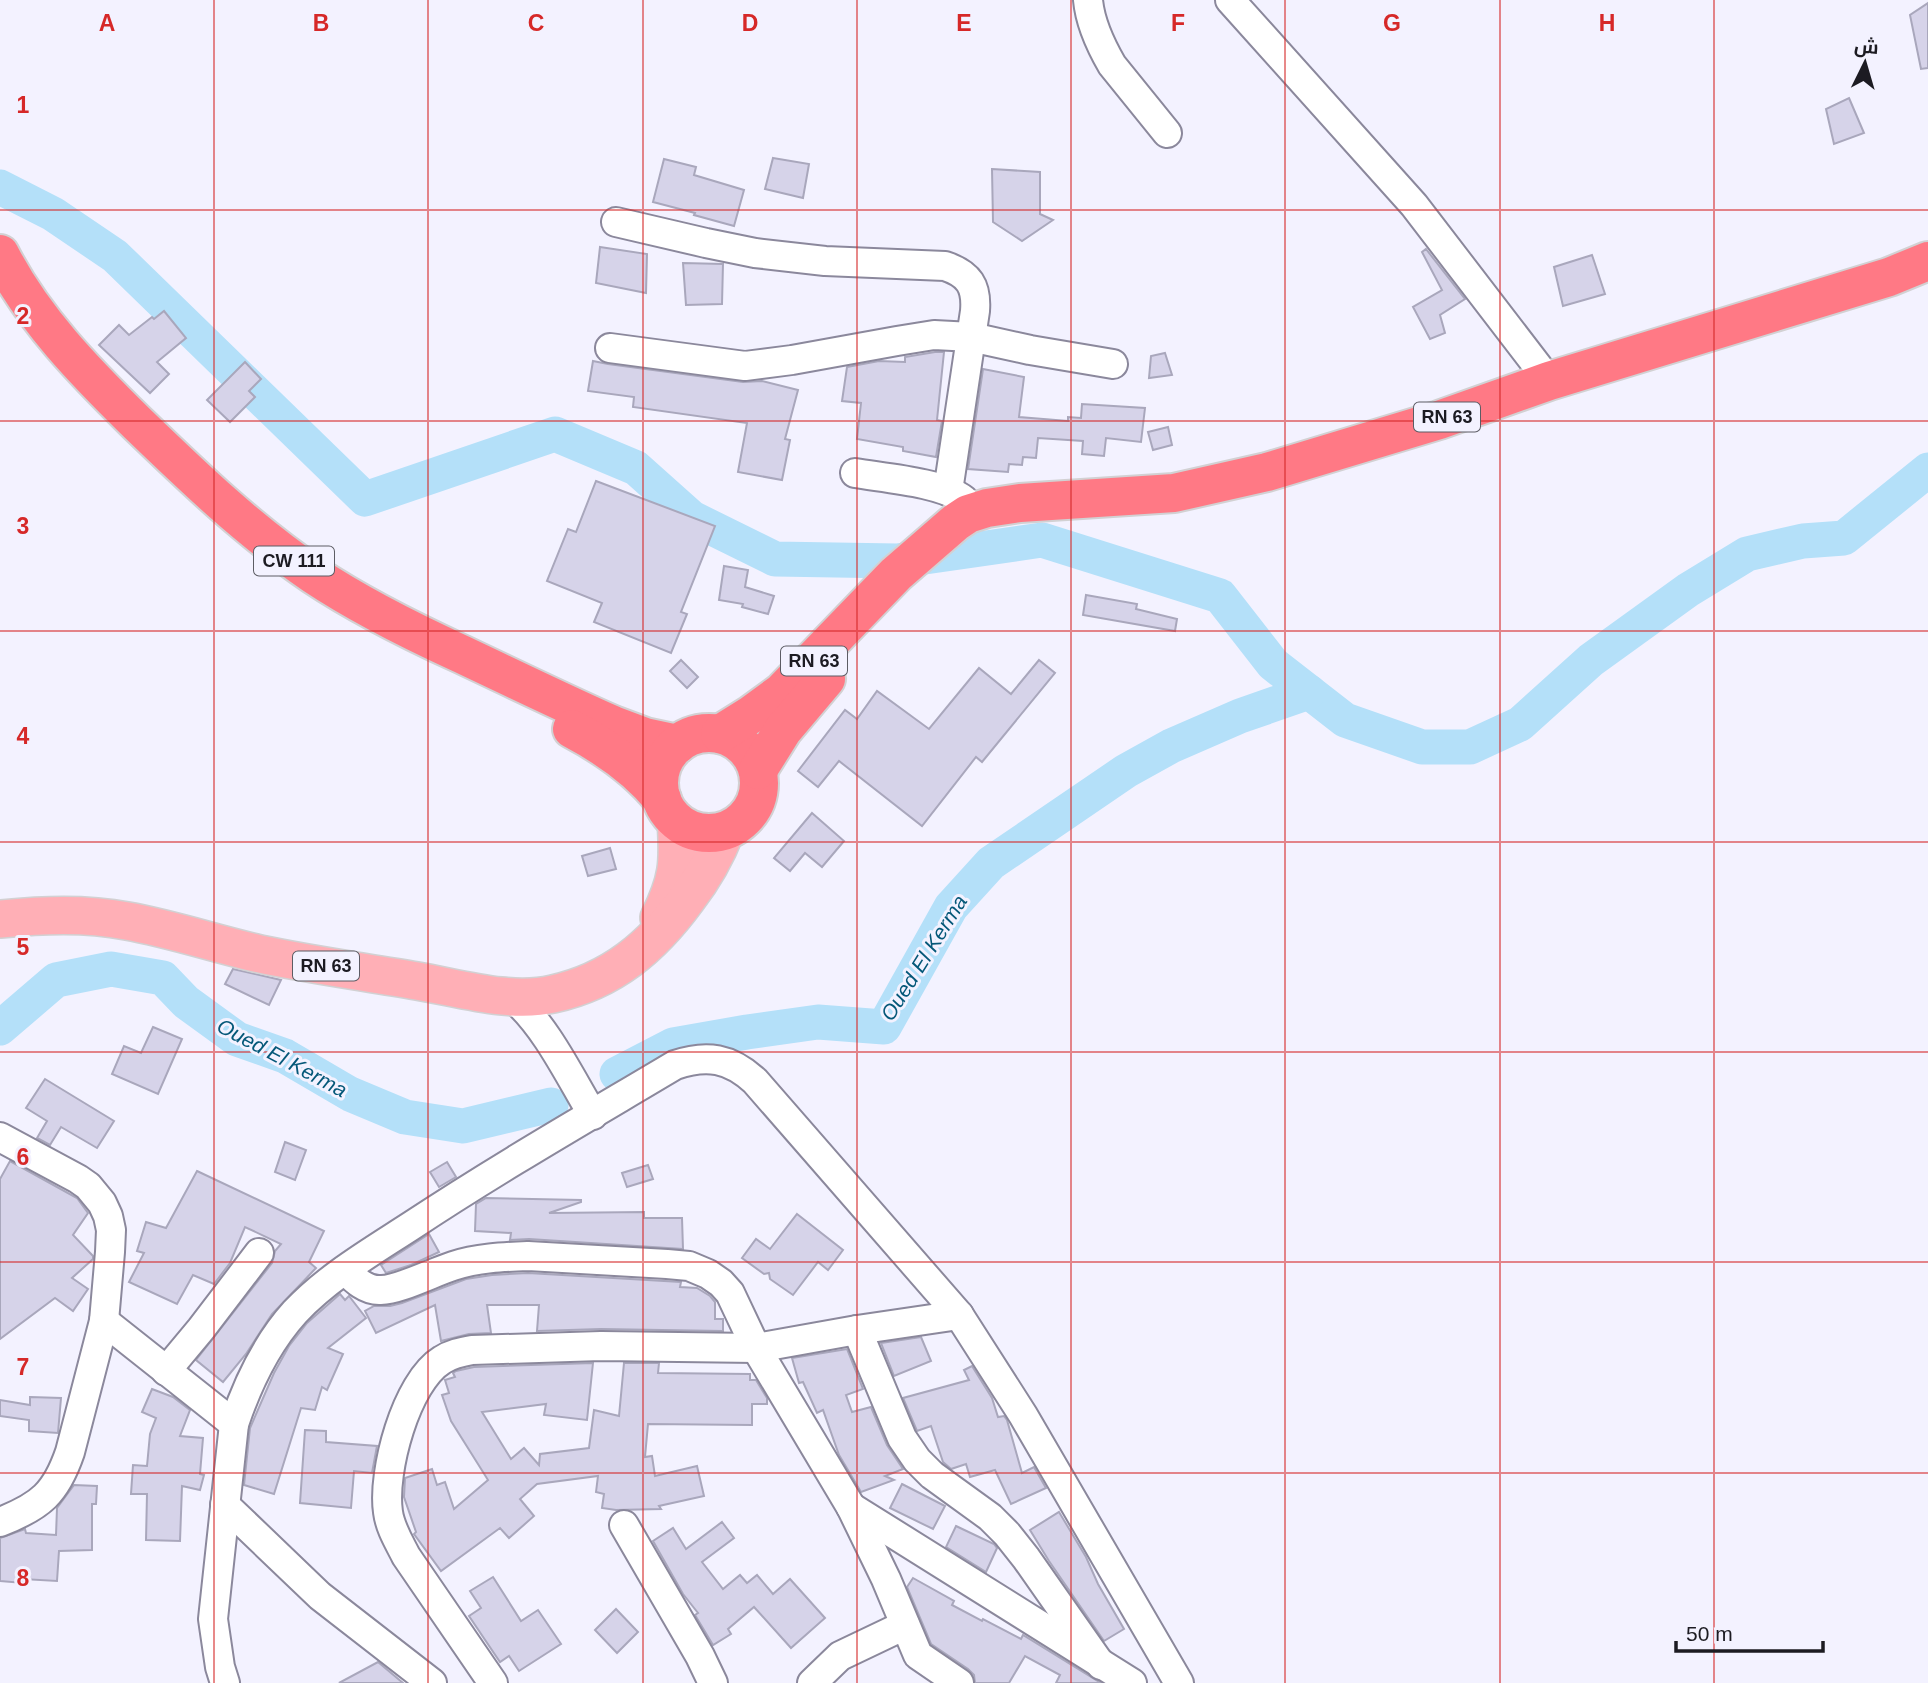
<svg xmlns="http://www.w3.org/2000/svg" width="1928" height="1683" font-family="Helvetica,Cairo,sans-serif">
<rect width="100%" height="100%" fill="#f3f2ff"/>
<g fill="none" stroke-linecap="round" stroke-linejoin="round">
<g stroke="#b4e0f9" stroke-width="35">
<path d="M0,187l53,27 62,42 250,243 190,-65 81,34 56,50 83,41 122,2 145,-21 178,56 53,68 72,56 77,27h48l50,-23 71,-64 97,-70 59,-36 56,-13 41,-3 84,-68"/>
<path d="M0,1028l56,-48 55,-11 52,9 23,24 51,37 48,17 65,38 55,23 58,9 88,-21"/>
<path d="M617,1074l56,-29 74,-13 71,-10 66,5 67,-120 40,-44 135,-92 45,-25 69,-30 69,-24"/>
</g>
</g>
<g fill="#d6d3e9" stroke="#a9a7bc" stroke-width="2">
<path d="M1928,3v65l-7,1 -11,-54z"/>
<path d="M1849,98l15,35 -30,11 -8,-35z"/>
<path d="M773,158l36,6 -6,34 -38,-9z"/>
<path d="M664,159l32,8 -2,8 50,15 -10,36 -40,-11 1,-2 -42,-11z"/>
<path d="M992,169l48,3v42l13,6 -31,21 -29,-19z"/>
<path d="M600,247l47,7 -1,39 -50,-10z"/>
<path d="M1426,249l39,50 -25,16 5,18 -15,6 -17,-32 29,-17 -20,-38z"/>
<path d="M1592,255l13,39 -42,12 -9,-39z"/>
<path d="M683,263l40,1 -1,40 -36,1z"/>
<path d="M164,311l22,27 -29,24 12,12 -19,19 -51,-48 20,-20 10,10 23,-18 2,2z"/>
<path d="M935,352h9l-7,68 5,1 -6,36 -33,-6v-4l-46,-8 4,-36 -19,-2 5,-34 32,-6 26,1v-5z"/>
<path d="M1165,353l7,22 -23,3 2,-22z"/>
<path d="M593,361l15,3 135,18 19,-1 36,9 -13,49 5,1 -8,40 -44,-8 9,-49 -114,-16 1,-10 -46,-6z"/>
<path d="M245,362l16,17 -12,12 6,6 -25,25 -23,-22z"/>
<path d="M983,369l41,8 -5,40 49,4v-4l13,1 1,-14 63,4 -4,34 -35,-4 -2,18 -22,-2 1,-13 -45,-3 -2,20 -13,-1 -1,8 -13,-1 -1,8 -40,-3z"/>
<path d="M1168,427l4,18 -19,5 -5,-18z"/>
<path d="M596,481l119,45 -34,86 6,2 -16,39 -77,-31 8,-19 -55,-22 21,-52 8,3z"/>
<path d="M724,566l24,4 -3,17 29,9 -6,18 -26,-7 1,-3 -24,-4z"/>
<path d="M1086,595l51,9 -1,5 41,10 -2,12 -92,-16z"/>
<path d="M681,660l17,17 -11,11 -17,-17z"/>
<path d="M1039,660l16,13 -73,89 -6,-5 -54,69 -83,-65 -21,26 -20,-16 47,-61 12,9 20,-28 52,38 50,-61 32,26z"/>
<path d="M812,813l32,28 -22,26 -17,-14 -15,18 -16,-13z"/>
<path d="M610,848l6,21 -28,7 -6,-20z"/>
<path d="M233,969l48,11 -12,25 -44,-21z"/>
<path d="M153,1027l29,12 -24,55 -46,-20 12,-28 17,7z"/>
<path d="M45,1079l69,42 -17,27 -36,-21 -11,18 -13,-7 10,-17 -21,-13z"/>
<path d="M285,1142l21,8 -11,30 -20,-8z"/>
<path d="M10,1161l67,37 11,15 -15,22 20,21v3l-21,19 16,11 -15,22 -18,-13 -55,41v-160z"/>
<path d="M447,1162l9,15 -17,10 -9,-15z"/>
<path d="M648,1165l5,14 -26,8 -5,-14z"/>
<path d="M197,1171l127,60 -15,31 7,6 -44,46 -26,40 -23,28 -27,-22 76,-97 3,-12 6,-7 -36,-17 -15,36 -16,21 -21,-9 -16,29 -48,-22 15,-29 -7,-2 9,-29 20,6z"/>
<path d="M486,1198l95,2v2l-32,11 95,-1v6h38l1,31 -154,-10 -19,1 1,-7 -36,-2 1,-27z"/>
<path d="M797,1214l46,36 -15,20 -10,-8 -25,33 -23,-16 -1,-6 -5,1 -22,-16 14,-19 14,10z"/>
<path d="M429,1234l10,18 -28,13 -25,8 -5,-8z"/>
<path d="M528,1273l153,9 -1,5 17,1 13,8 5,6v17h8v12l-122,-2 -64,2 2,-26h-52l4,28 -22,1 -28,7 -6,-36 -59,28 -11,-22 9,-5h16l12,-3 64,-24 26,-4z"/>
<path d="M340,1294l5,6 4,-4 17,22 -38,30 15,6 -16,36 -5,-3 -7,23 -14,-2 -27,86 -30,-9 6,-57 24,-55 15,-27 18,-23z"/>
<path d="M921,1337l10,24 -37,15 -13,-33z"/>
<path d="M847,1349l16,40 -17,6 6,17 19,-5 16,38 16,24 -18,7 9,4 -33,12 -22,-37 -16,-45 -6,3 -14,-31 -4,1 -7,-25z"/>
<path d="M593,1363l-6,57 -43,-5 2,-11 -64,8 29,47 13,-11 15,17 1,-11 49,-6 5,-38 25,6 5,-53h35l-1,10 92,1v6h6l11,18v6h-15v21l-104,-1 -3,33 7,-1 3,20 42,-10 7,30 -45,10 2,3 -45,1 -14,-2 2,-14 -8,-2 2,-16 -61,8 -17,15 14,17 -25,22 -9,-10 -59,43 -27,-37 2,-2 -12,-35 1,-19 27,-9 5,16 8,-3 9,27 34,-29 -37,-59 -9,-26 7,-2 -4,-13 10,-3 -2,-4 3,-2 18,-4z"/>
<path d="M972,1366l20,32 6,19 6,-1 3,4 15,53 12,-6 12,21 -35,16 -16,-34 -25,7 -4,-13 -15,5 -8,-7 -12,-36 -14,5 -14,-33 66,-18 -5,-10z"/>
<path d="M152,1389l21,8 17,13 -10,26 23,2 -3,36 4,1 -4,15 -18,-4 -2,55 -34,-1 1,-46h-16l2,-29 14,1 3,-32 6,-16 -14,-6z"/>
<path d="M30,1397l31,1 -3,35 -29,-2v-11l-29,-4v-16l30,5z"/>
<path d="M305,1430l21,1v11l51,4 -5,27 -18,-2 -3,37 -51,-5z"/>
<path d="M902,1484l43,22 -12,23 -43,-21z"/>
<path d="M74,1485l23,1 -1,18h-4v46l-33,1 -2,30 -34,-2v4l-23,-2v-43l25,-9 1,4 30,2 1,-27z"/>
<path d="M1059,1512l27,45 12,27 26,45 -20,12 -55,-80 -19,-31z"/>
<path d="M722,1522l12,16 -32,24 21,27 17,-14 7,8 10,-8 16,19 17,-15 35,39 -34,30 -37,-41 -26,22 3,5 -18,11 -18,-30 3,-2 -15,-19 -30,-53 20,-13 13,21z"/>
<path d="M956,1526l38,18 3,4 -11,24 -40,-25z"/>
<path d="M493,1577l28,44 17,-11 23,34 -42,27 -10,-15 -9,6 -31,-46 12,-8 -11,-17z"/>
<path d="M913,1578l41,23 -2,4 30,16 1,-2 38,20 2,-4 78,48h-45l4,-8 -35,-19 -16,27h-34l-1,-8 -6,-6 -37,-25 -24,-57z"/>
<path d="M616,1609l22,23 -21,21 -22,-23z"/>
<path d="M378,1662l25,21h-64z"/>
</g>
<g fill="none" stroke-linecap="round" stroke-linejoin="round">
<defs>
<g id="minor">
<path d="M1088,0c2,22 13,46 24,65l55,68"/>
<path d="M1230,0l184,205 135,176"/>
<path d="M616,222l90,21 49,10 70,8 120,5c24,8 32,20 30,45l-27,180"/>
<path d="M610,348l135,18 47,-6 105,-19 37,-6 19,1 18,1 59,13 83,14"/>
<path d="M855,473c29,5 86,9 109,27"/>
<path d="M513,998c33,28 57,79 80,117"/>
<path d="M0,1137l78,42 10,7 14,17 6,13 3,14 -1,22 -6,69 -34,131c-14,41 -29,54 -70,70"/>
<path d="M345,1270c10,10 21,21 36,20 18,0 53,-18 72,-24 24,-8 50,-9 75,-10l139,8 22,2 19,8 13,9 9,10 26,55 95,159 35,72 32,76 41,28"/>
<path d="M104,1321l130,103"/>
<path d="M857,1330l45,108 15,22 15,15 58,42 17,17 19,24 75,107"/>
<path d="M166,1371l35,-42 58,-76"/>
<path d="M225,1505l95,91 112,87"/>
<path d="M851,1507l281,176"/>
<path d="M624,1525l76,131 13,27"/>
<path d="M225,1683l-5,-16 -7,-48 21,-195c13,-39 33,-81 61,-112 33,-35 76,-60 116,-86 86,-57 175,-108 264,-161 32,-11 55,-7 80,16l204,234 64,100 156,268"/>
<path d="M493,1683l-87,-127c-7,-14 -16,-28 -18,-44 -6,-40 18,-130 54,-152 9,-6 19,-8 30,-10l129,-4 155,2 101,-18 102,-15"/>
<path d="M812,1683l28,-27 65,-31"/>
</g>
<g id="major">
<path d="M659,918c19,-38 20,-55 17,-98"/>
<path d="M0,919c42,-4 85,-6 127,2 45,8 89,23 133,33 52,11 105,18 157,27 42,7 93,23 136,13 59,-13 99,-47 134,-95 17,-22 29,-43 39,-69"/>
</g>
<g id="highway">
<path d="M0,254c33,65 85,118 137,169 56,54 112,108 177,152 45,30 95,55 145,78 51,24 102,49 154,72l32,12 33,7"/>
<path d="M572,729c34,18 65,39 90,70"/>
<circle cx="709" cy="783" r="50"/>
<path d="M720,734l32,-20 30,-22 114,-118 60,-52 12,-8 19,-6 33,-5 154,-10 93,-21 172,-52 110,-39 340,-104 39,-16"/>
<path d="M758,770l25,-40 43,-51"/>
</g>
</defs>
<use href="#minor" stroke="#8b889c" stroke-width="32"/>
<use href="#major" stroke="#d2d1d3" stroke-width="40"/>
<use href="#highway" stroke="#d2d1d3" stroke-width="42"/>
<use href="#minor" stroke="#fff" stroke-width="28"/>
<use href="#major" stroke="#ffafb6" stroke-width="37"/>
<use href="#highway" stroke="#ff7985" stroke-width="38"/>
</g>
<path fill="none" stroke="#d62828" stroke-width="2" stroke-opacity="0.55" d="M214,0v1683M428,0v1683M643,0v1683M857,0v1683M1071,0v1683M1285,0v1683M1500,0v1683M1714,0v1683M0,210h1928M0,421h1928M0,631h1928M0,842h1928M0,1052h1928M0,1262h1928M0,1473h1928"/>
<g text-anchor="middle" stroke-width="6" stroke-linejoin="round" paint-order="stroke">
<g fill="#f3f2ff" stroke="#5c5c64" stroke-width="2">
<rect x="1414" y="402.5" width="66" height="29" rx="5"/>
<rect x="254" y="546.5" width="80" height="29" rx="5"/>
<rect x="781" y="646.5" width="66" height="29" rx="5"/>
<rect x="293" y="951.5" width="66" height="29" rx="5"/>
</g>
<g font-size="18" font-weight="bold" fill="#1c1b22">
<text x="1447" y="423">RN 63</text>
<text x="294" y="567">CW 111</text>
<text x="814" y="667">RN 63</text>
<text x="326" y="972">RN 63</text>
</g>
<g font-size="21" font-style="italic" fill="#055879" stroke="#f3f2ff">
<text transform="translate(924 958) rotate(-58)" y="7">Oued El Kerma</text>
<text transform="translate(282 1058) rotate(28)" y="7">Oued El Kerma</text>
</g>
</g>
<g font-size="23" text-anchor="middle" font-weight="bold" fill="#d62828" stroke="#f3f2ff" stroke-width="6" stroke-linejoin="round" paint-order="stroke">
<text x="107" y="31">A</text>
<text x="321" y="31">B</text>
<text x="536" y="31">C</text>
<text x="750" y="31">D</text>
<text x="964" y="31">E</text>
<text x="1178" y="31">F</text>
<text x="1392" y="31">G</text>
<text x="1607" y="31">H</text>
<text x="23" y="113">1</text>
<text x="23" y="324">2</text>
<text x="23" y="534">3</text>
<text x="23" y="744">4</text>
<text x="23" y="955">5</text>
<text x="23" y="1165">6</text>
<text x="23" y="1375">7</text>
<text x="23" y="1586">8</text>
</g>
<g transform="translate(1865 63) rotate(5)" stroke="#f3f2ff" stroke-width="5" paint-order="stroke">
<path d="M0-5L12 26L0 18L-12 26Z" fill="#1c1b22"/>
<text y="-10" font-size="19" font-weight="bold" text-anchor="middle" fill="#1c1b22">ش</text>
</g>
<path d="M1676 1641v10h147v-10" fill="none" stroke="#1c1b22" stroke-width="3.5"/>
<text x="1686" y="1641" font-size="21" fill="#1c1b22" stroke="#f3f2ff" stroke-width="5" paint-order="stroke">50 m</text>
</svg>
